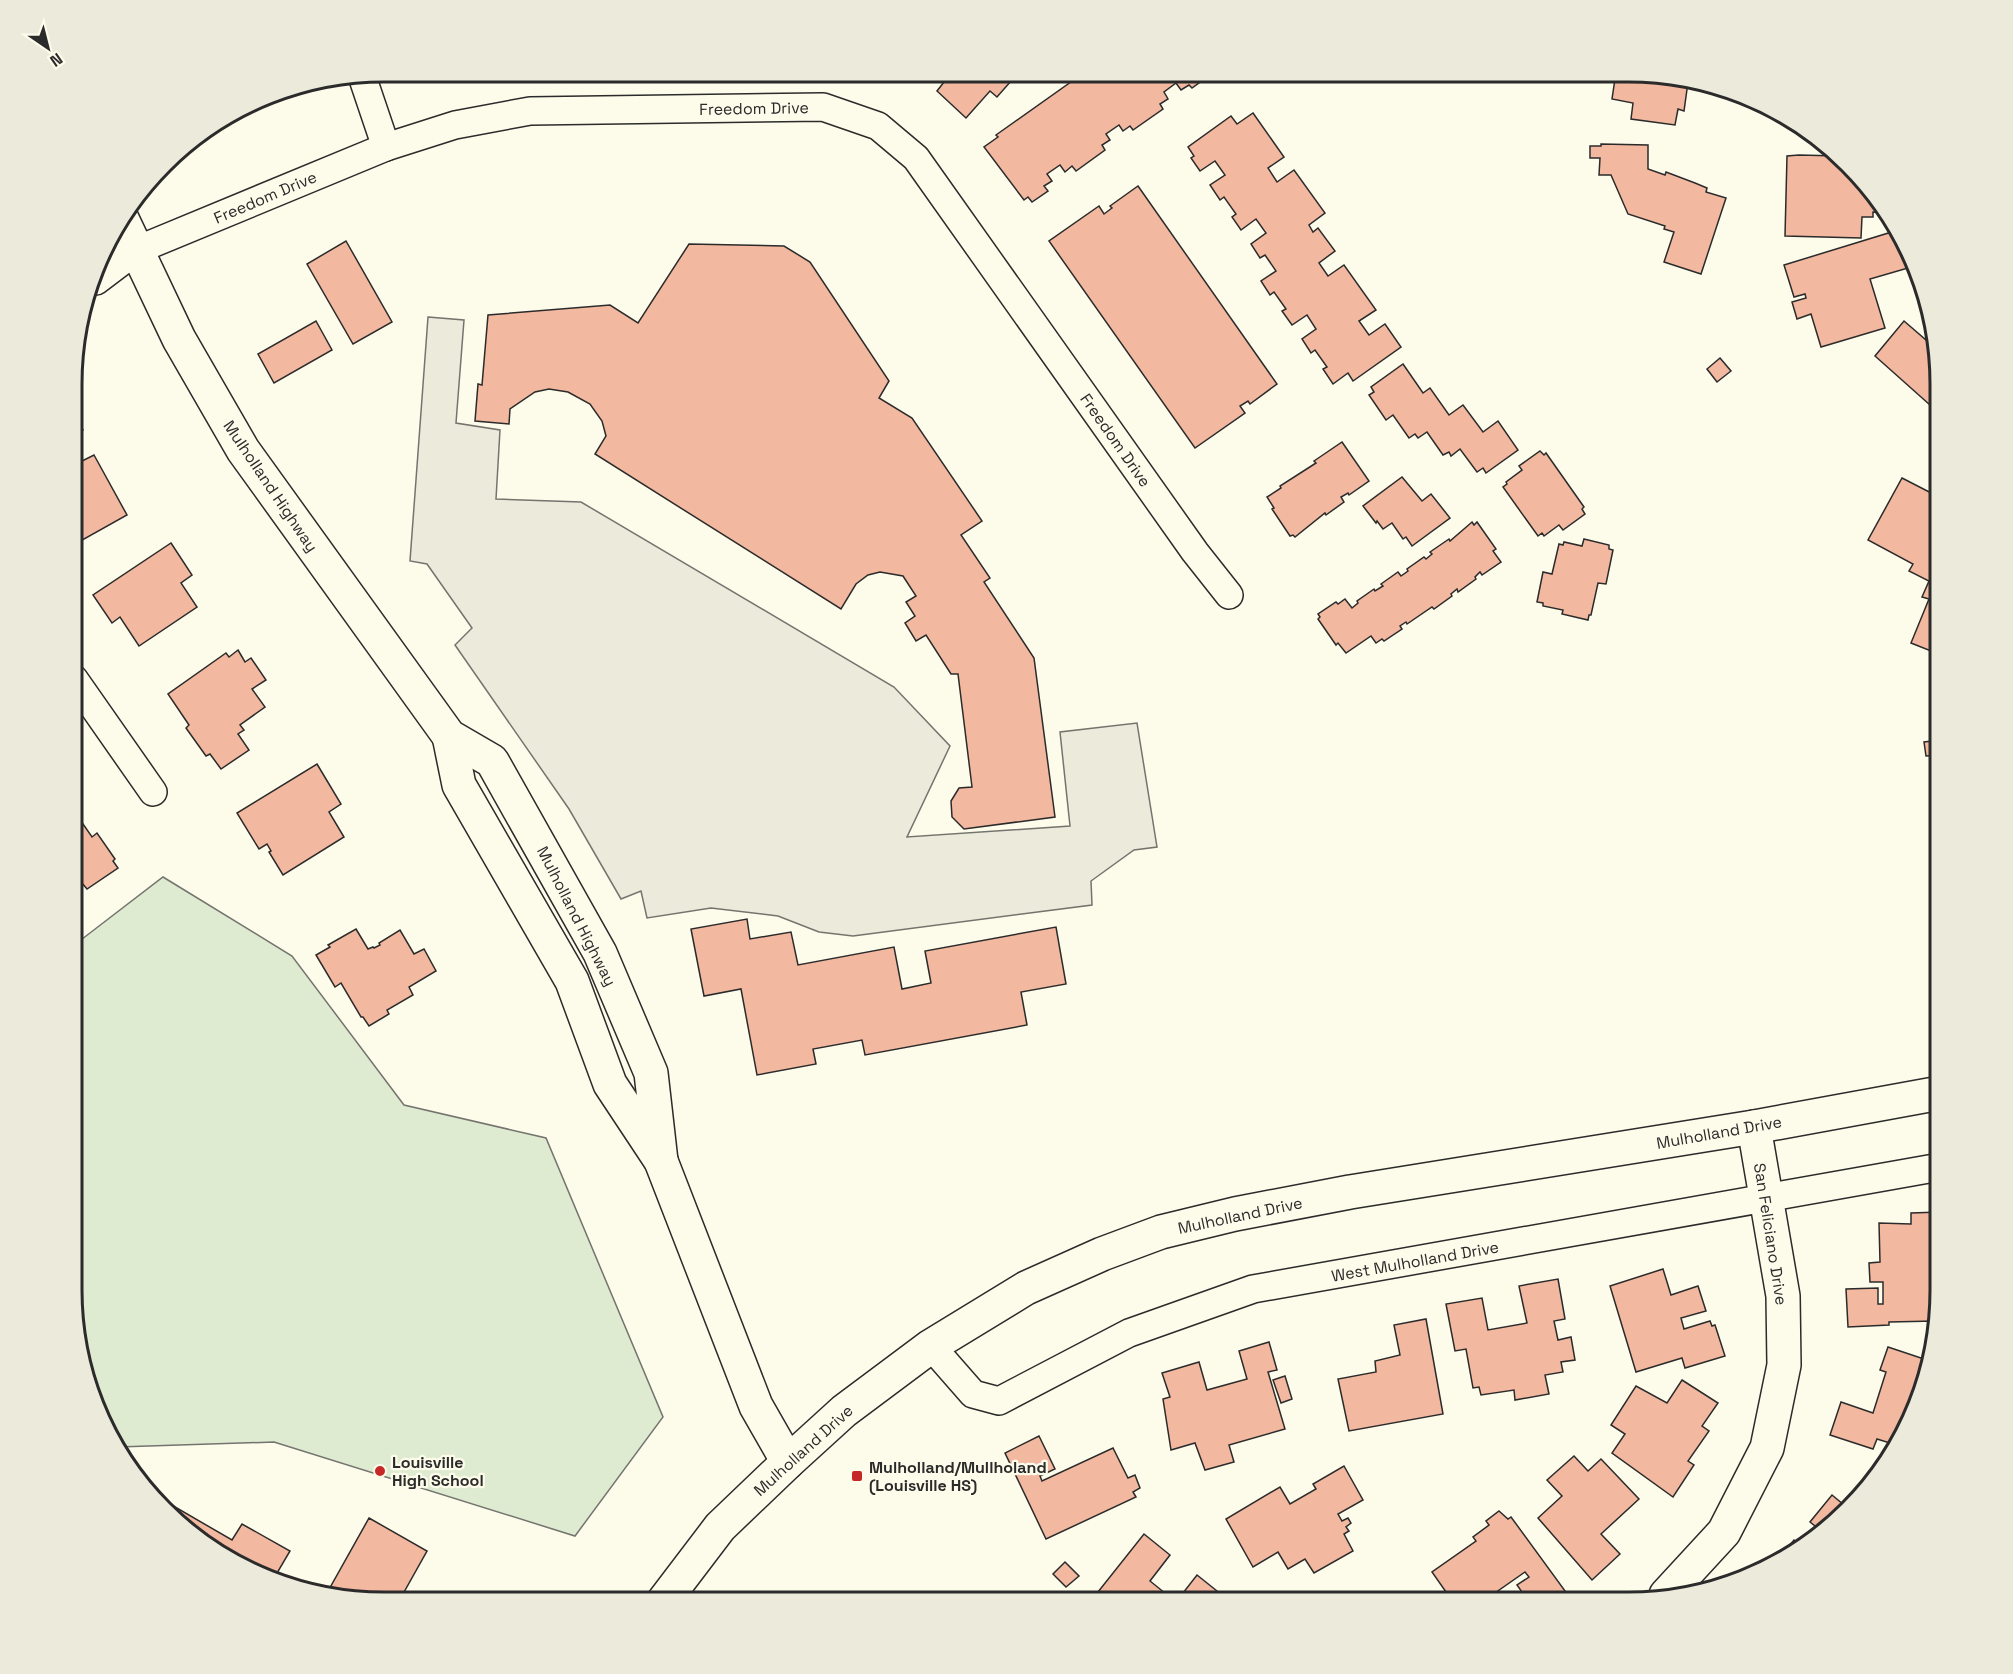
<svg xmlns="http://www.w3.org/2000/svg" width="2013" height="1674" font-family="'Space Grotesk',sans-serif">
<rect width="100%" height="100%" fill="#fdfbea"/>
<path fill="#deebd1" stroke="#74746e" stroke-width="1.5" d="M163,877l129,79 112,149 142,33 117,279 -88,119 -301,-94 -156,5 -14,-19 -31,-118v-364z"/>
<path fill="#eceadb" stroke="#74746e" stroke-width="1.5" d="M428,317l36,3 -8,103 44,7 -4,69 85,3 313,185 56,59 -43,91 163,-11 -10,-94 77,-9 20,124 -23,3 -43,31 1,24 -239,31 -34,-4 -41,-16 -67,-8 -64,10 -6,-27 -20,8 -52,-90 -114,-164 17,-17 -45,-64 -17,-3z"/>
<g fill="#f2b8a0" stroke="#2b2b2b" stroke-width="1.5">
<path d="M930,72h12l-6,6z"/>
<path d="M944,72h75l-22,25 -7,-6 -24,27 -29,-27 11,-14z"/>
<path d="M1085,72h119l3,5 -15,11 -3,-3 -8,5 -5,-7 -12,9 4,7 -8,5 3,5 -30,21 -3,-4 -7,5 -4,-6 -13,9 4,6 -8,5 3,5 -29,21 -4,-5 -7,6 -5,-7 -13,9 5,7 -8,5 4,5 -16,11 -4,-5 -4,3 -40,-53 14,-10 -2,-2z"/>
<path d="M1631,73h18l39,9 -4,29 -6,-2 -3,16 -44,-6 2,-16 -21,-4 3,-20 15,2z"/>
<path d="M278,92l1,4 -16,4z"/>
<path d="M1253,113l31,44 -16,11 9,14 17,-12 31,43 -16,12 4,7 5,-4 17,23 -16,12 9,13 16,-11 32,45 -17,11 10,14 16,-11 16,23 -48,34 -5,-8 -15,11 -10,-15 4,-2 -12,-17 -4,3 -9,-14 14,-10 -9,-14 -15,10 -10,-14 4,-2 -12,-17 -4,3 -9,-14 15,-10 -11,-16 -5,3 -9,-14 15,-11 -10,-14 -15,11 -9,-13 4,-3 -12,-17 -4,3 -10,-15 15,-10 -10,-14 -15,10 -9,-13 3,-2 -6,-9 43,-31 6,8z"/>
<path d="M1601,144l47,1v24l17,6 1,-3 29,11 12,5 -1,4 20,6 -25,76 -37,-12 10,-30 -10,-3 1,-3 -37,-12 -17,-39h-12l1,-17h-10v-12h11z"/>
<path d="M1799,155l39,1 11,7 33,50 -9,-1v5h-11l-1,21 -76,-2 2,-80z"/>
<path d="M1138,186l139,198 -27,20 -2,-3 -8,5 5,7 -50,35 -146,-207 50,-35 5,8 8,-6 -2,-2z"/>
<path d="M1895,231l4,6 9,31 -38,11 15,49 -64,19 -10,-33 -14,5 -5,-17 14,-4 -1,-4 -11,3 -10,-32z"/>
<path d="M346,241l46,81 -39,22 -46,-80z"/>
<path d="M689,244l95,2 26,16 79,119 -10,17 33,20 70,103 -21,14 29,43 -6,4 50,76 21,159 -91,12 -12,-12 -1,-16 8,-13 13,-1 -14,-113h-7l-25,-39 -10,6 -11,-18 10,-7 -9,-14 10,-6 -13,-20 -23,-4 -12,3 -12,9 -15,25 -246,-155 11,-18 -4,-15 -12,-17 -22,-12 -19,-3 -14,3 -25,17 -1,15 -34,-3 3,-37 4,1 6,-70 122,-10 28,18z"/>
<path d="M316,321l16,29 -58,33 -16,-29z"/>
<path d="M1904,321l30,26 7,45 -11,13 -55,-49z"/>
<path d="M1720,358l11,13 -14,11 -10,-13z"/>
<path d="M1403,364l20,29 7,-5 19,27 14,-10 20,27 15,-11 20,29 -32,23 -3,-5 -6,4 -17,-23 -9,7 -2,-4 -6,3 -16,-23 -9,6 -3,-4 -6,4 -16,-23 -7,5 -17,-25 5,-3 -3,-5z"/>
<path d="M75,415l8,15 -8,5z"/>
<path d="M1342,442l27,39 -20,14 -1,-2 -7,4 3,5 -18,13 -1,-2 -30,24 -2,-2 -3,1 -18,-27 2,-1 -7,-11 14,-9 -1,-2 36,-23 -2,-2z"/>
<path d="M1540,451l4,4 2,-2 38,54 -2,2 3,5 -22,16 -4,-5 -15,11 -2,-3 -4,3 -35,-49 4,-3 -1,-2 16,-12 -3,-4z"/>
<path d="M94,455l33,60 -50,28 -3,-6v-72z"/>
<path d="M1402,477l20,24 9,-7 19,24 -38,28 -6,-9 -3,2 -11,-16 -9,6 -6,-8 -1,2 -13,-17z"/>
<path d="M1902,478l39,20v157l-30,-12 18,-44 -7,-2 7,-16 -20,-10 4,-7 -45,-24z"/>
<path d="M1472,522l2,3 3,-3 19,27 -3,2 8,11 -19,13 -2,-3 -5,5 1,2 -18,13 -1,-3 -6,5 1,2 -18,13 -2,-2 -25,17 -1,-2 -6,4 2,3 -18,12 -2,-2 -6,4 -5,-7 -25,17 -8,-10 -2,2 -18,-26 2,-2 -2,-3 18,-12 2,2 7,-5 7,9 6,-5 -1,-2 17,-12 1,2 8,-5 -2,-2 17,-12 3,4 7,-5 -1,-2 17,-12 2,2 6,-5 -2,-2 19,-13 1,2z"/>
<path d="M1584,539l25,6v4l4,1 -7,34 -8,-1 -7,32h-2l-1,5 -26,-6 1,-4 -20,-4v-3l-6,-1 6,-30 9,2 7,-30 4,1 1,-3 18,4z"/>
<path d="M171,543l21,32 -11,8 16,24 -58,39 -19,-29 -8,6 -19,-28z"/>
<path d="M238,650l7,12 6,-4 15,22 -14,9 13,18 -25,18 4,5 -6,4 11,16 -28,19 -11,-15 -4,2 -20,-28 3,-3 -21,-31 58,-41 3,4z"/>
<path d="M1941,740v15l-15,1 -2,-14z"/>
<path d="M317,764l24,40 -12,8 15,25 -61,38 -14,-23 2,-1 -4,-7 -8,5 -22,-36z"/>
<path d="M74,811l18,26 5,-4 18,26 -2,2 5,7 -31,21 -5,-6 -6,4 -2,-3z"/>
<path d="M747,919l3,20 41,-7 7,33 96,-18 8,42 29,-6 -6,-32 131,-24 10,57 -45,8 6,33 -162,30 -3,-15 -49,9 3,15 -59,11 -16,-86 -37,7 -13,-67z"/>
<path d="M356,929l12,20 5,-2 1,1 6,-3 -1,-2 21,-13 14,24 10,-5 12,22 -27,16 4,8 -26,15 2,4 -20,12 -6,-9h-2l-20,-34 -6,4 -19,-32 14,-8 -2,-2z"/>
<path d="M1940,1212v98l-4,17 -1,-6 -46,1v3l-41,2 -2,-38 32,-1v16h5v-22h-13l-1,-19 11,-1 -1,-39 32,1v-11z"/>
<path d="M1663,1269l8,26 27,-9 8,25 -25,7 3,11 26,-8 2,5 3,-1 10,31 -40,12 -3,-10 -46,14 -26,-86z"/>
<path d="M1558,1279l7,40 -11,2 4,19 13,-3 4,23 -14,2 2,10 -18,3 4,19 -34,6 -1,-10 -33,5 -2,-8 -6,1 -7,-39 -11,2 -9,-47 36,-6 6,32 39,-7 -8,-37z"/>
<path d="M1426,1319l17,95 -94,17 -11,-52 38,-7 -1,-11 25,-6 -6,-30z"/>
<path d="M1269,1342l8,28 -9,2 17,57 -56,16 5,17 -29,8 -10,-27 -24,7 -8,-51 7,-2 -8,-24 37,-11 8,28 40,-11 -8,-28z"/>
<path d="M1888,1347l39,13 -18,68 -13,17 -19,-6 -4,10 -43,-14 11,-33 32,11 13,-41 -6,-2z"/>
<path d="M1285,1376l7,23 -11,4 -8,-23z"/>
<path d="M1682,1380l36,23 -16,23 7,5 -21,30 6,4 -21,32 -61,-44 13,-19 -14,-9 25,-39 31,17z"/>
<path d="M1039,1436l16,33 -15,7 2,5 71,-33 15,30 7,-3 5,13 -7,4 3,5 -90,42 -41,-86z"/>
<path d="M1574,1456l14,15 13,-12 38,40 -38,35 19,20 -28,26 -54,-62 24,-22 -15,-16z"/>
<path d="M1344,1466l19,34 -25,14 4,7 6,-3 3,5 -5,4 3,4 -5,3 9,17 -39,22 -9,-14 -17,10 -10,-17 -25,15 -27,-48 54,-32 10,17 26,-15 -3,-5z"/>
<path d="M151,1493l81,47 10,-16 48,27 -17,29 -9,-2 -100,-67z"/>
<path d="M1832,1495l18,15 -30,20 -10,-8z"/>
<path d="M1499,1511l9,8 3,-2 57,78 -10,7h-29l-12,-17 12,-8 -4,-5 -43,30h-29l-21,-30 44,-31 -3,-4 16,-12 -3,-4z"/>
<path d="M369,1518l58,33 -28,50h-35l-37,-8z"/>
<path d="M1144,1534l26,21 -20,26 26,21 21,-27 30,24 -3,3h-134z"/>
<path d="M1794,1540l5,4 -19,13z"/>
<path d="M1065,1562l14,14 -13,11 -13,-13z"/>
</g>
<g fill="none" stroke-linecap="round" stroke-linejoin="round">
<defs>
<g id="minor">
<path d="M362,76l24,71"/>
<path d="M104,256l33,-6 249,-103 69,-22 75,-14 293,-4 55,19 38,32 279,394 34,43"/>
<path d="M96,281l37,-28"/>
<path d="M74,679l79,113"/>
<path d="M931,1346l42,48 26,7 130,-68 124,-44 687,-122"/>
</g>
<path id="tertiary" d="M1666,1595l58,-63 43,-84 17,-83 -1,-69 -29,-169"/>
<g id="secondary">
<path d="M122,219l57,120 64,111 206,286 43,25 108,192 51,120 10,88"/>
<path d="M449,736l10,49 113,196 38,103 51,77 95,245 32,56"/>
<path d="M663,1602l57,-75 68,-65 56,-51 87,-65 95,-58 76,-34 59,-22 74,-18 115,-22 404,-65 186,-34"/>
</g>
</defs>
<use href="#minor" stroke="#2b2b2b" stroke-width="30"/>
<use href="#tertiary" stroke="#2b2b2b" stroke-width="36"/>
<use href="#secondary" stroke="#2b2b2b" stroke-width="36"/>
<use href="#minor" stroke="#fdfbea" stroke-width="27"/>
<use href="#tertiary" stroke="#fdfbea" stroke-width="33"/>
<use href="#secondary" stroke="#fdfbea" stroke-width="33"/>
</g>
<g fill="#c62828" stroke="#fdfbea" stroke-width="2">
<circle cx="380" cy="1471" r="6"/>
<rect x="851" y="1470" width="12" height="12" rx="3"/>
</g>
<g text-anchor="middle" stroke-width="4.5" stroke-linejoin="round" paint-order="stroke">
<g font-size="16" fill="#2b2b2b" stroke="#fdfbea">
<text transform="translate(754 108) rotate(-1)" y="6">Freedom Drive</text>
<text transform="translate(265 197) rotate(-23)" y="6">Freedom Drive</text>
<text transform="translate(1116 440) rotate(55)" y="6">Freedom Drive</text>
<text transform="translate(271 486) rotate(56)" y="6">Mulholland Highway</text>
<text transform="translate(577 916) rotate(63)" y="6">Mulholland Highway</text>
<text transform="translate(1719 1132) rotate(-10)" y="6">Mulholland Drive</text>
<text transform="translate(1240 1215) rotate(-12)" y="6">Mulholland Drive</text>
<text transform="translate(1771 1234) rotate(81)" y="6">San Feliciano Drive</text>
<text transform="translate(1415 1261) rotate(-10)" y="6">West Mulholland Drive</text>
<text transform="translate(803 1450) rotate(-42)" y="6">Mulholland Drive</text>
</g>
<g font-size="16" font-weight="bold" fill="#2b2b2b" stroke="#fdfbea" text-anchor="start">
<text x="392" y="1468">Louisville<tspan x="392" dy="18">High School</tspan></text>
<text x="869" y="1473">Mulholland/Mullholand<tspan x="869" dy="18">(Louisville HS)</tspan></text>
</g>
</g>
<path d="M0 0H2013V1674H0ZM384 82H1628A302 302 0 0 1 1930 384V1290A302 302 0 0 1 1628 1592H384A302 302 0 0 1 82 1290V384A302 302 0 0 1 384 82Z" fill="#eceadb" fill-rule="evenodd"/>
<path fill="none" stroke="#2b2b2b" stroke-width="3" d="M384 82H1628A302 302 0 0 1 1930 384V1290A302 302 0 0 1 1628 1592H384A302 302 0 0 1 82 1290V384A302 302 0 0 1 384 82Z"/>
<g transform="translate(48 48) rotate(145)" stroke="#fdfbea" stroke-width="4.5" paint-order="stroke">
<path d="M0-4.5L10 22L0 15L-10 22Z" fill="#2b2b2b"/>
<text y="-9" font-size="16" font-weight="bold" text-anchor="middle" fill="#2b2b2b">N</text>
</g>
</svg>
